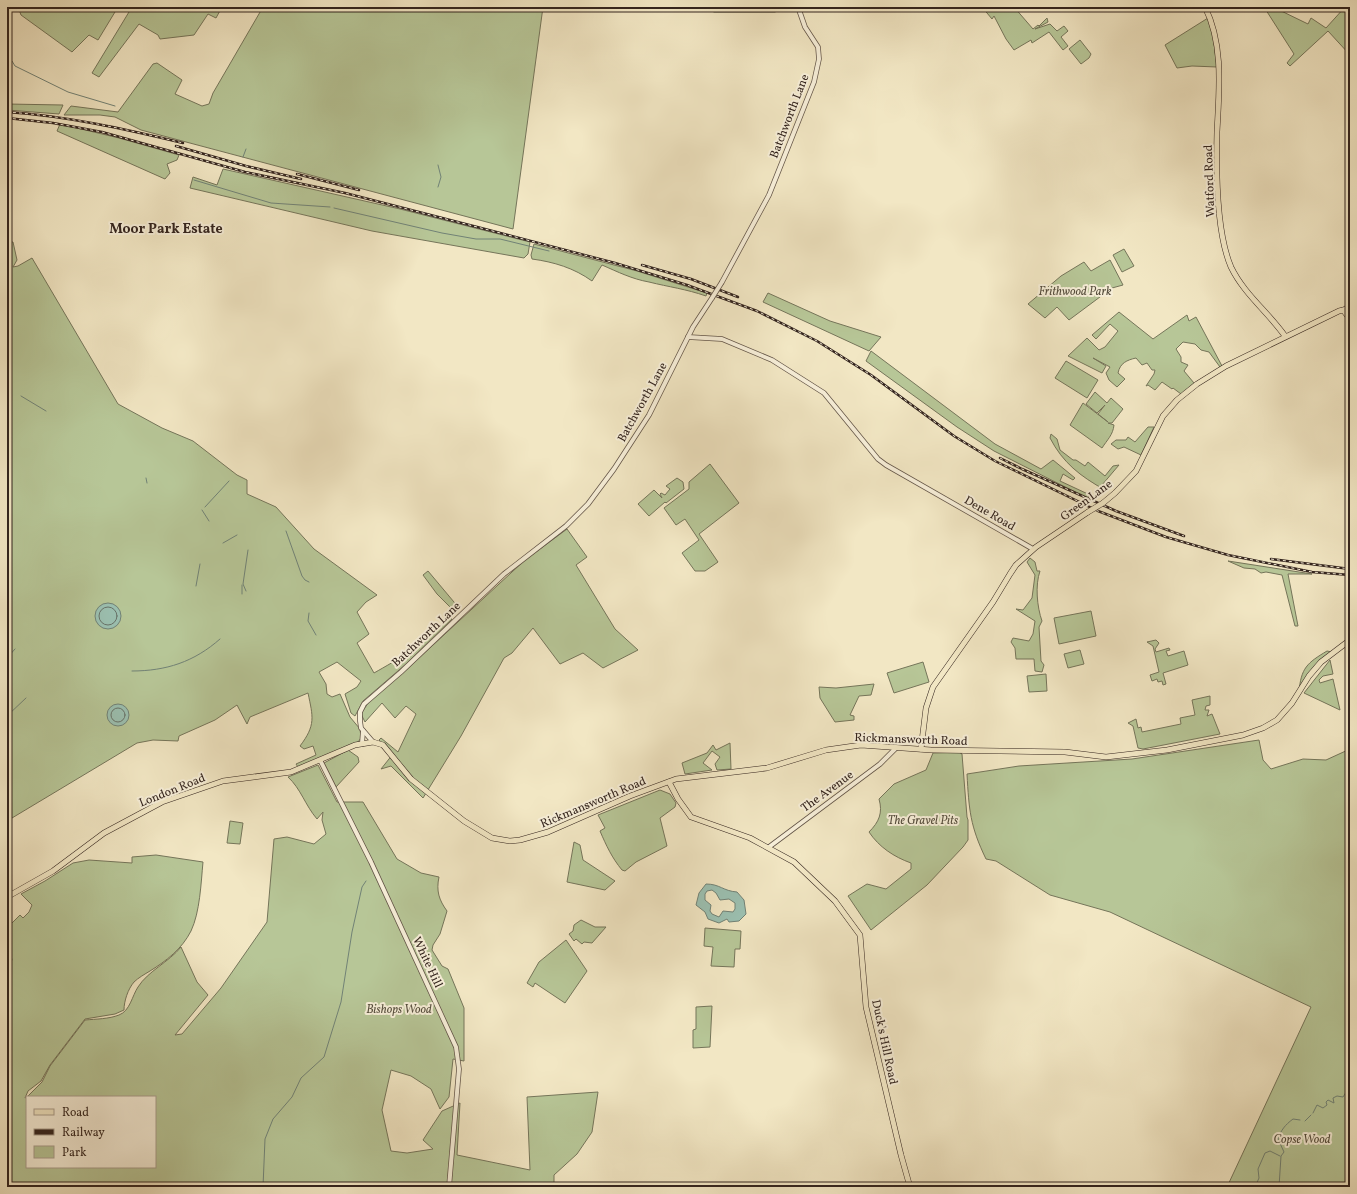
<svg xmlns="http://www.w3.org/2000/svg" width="1357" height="1194" font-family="Vollkorn,serif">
<rect width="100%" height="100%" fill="#f2e7c4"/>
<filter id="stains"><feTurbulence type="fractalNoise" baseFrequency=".005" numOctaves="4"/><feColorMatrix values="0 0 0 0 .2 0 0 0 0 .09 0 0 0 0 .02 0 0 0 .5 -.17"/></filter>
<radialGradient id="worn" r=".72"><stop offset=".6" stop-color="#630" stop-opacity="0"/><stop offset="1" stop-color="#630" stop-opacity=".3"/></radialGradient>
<g fill="#b7c697" stroke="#75755a">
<path d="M18,7h100l-20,33 -9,-5 -17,17 -51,-37z"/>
<path d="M132,7h90l-6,11 -8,-4 -14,21 -34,4 -2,-4 -19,-11 -40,53 -7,-4z"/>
<path d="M263,7h280l-30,222 -372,-99 -26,-13 -15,-2h-36l7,-9 47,6 35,-48 4,-1 25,17 -7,14 27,12 7,-2 4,-11z"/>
<rect x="714" y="7" width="61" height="5"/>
<path d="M982,7h32l19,22 5,-4 1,1 8,-8 1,4 -13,7 15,-5 7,7 7,-5 4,5 -7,6 7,9 -5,4 -14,-18 -17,11 -1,-3 -17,10 -8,-11 -12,-23 -2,3z"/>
<path d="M1264,7h9l35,17 3,-6 15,10 19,-21h5v48l-22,-24 -38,35 -3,-3 7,-9z"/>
<path d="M1208,18l5,17 4,32 -25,-1 -15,2 -12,-23z"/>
<path d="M1080,40l11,14 -2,4 -8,6 -12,-15z"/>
<path d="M7,104l56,1 -4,9 -52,-4z"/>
<path d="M60,124l59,14 60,17 -2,5 -10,4 3,9 -5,6 -108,-48z"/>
<path d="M223,169l177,40 130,33 -2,12 -4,4 -152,-27 -182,-43 3,-11 24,8z"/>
<path d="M7,242h6l4,18 -4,7 5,-1 14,-8 86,146 44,24 31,13 44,34 10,5v14l29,13 38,42 63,46 -11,7 -9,10 12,22 -12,9 17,30c21,-12 65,-36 73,-59l5,5 -46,45 -43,37 -8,15 -4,-3 -6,-19 12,-7 4,-6 -24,-19 -18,10 7,12 1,10 5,3 8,-3 10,23 10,12 1,9 -3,4 -60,25 -2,-3 20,-9 -3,-9 -9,3 -4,-3c16,-21 13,-29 8,-53l-58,24 -3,7 -10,-19 -22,15 -36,16 -1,5 -25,-1 -16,3 -130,78z"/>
<path d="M534,244l103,27 70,22 -1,3c-20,-7 -37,-9 -57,-14 -17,-3 -31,-10 -47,-17l-10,16c-18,-13 -38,-19 -60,-22l-1,-4z"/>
<path d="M1124,249l10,17 -12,6 -9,-17z"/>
<path d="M1110,260l13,25 -11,3 -43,32 -12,-13 -12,11 -17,-14 33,-28 23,-14 7,9z"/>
<path d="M768,293l62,28 51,16 -12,14 -106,-49z"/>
<path d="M1119,312l34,27 34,-24 2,6 7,-4 26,49 -2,1 -11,-15 -8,-2 -6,-6 -12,-2 -7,7 5,8v5l7,3 -4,6 10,12 -13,11 -8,-6 -1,1 -10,-7 -7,8 -7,-5 -2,1 8,-12 1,-4h-3l-5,-7 -5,2 -6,-7c-9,2 -16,5 -18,15l7,6 -8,8 -8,-7 -3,-7 4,-6 -17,-9 13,8 -4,7 -34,-17 19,-18 12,12 6,-3 13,-16 -8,-7 -14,15 -4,-4z"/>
<path d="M871,351l124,93 46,25 12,-9 22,18 -2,2 -10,-6 -3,7 30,14 -3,3 -93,-47 -37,-24 -91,-66z"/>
<path d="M1066,361l32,19 -11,18 -32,-20z"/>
<path d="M1095,392l12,11 4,-5 12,11 -11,14h-4l6,2c-1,10 -7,15 -12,23l-32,-23 13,-22 25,19 -10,-8 7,-9 -8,8 -11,-9z"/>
<path d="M1148,427h6l-13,28 -17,-8 -6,2 -7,-5 5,-4h10l2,-3 7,5z"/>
<path d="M1051,434l6,5 3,11 13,10h3l9,6 3,-4 17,14 8,-10 6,-1 -17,20 4,3 -1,2c-25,-14 -42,-27 -55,-52z"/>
<path d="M710,464l29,39 -40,31 19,28 -13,9h-10l-13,-18 17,-13 -14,-21 -9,6 -12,-17 25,-19v-7z"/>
<path d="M677,478l6,4 1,7 -18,14 -1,-1 -16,14 -11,-12 16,-14 8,8 -2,-4 1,-1 4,2 5,-6 -4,-3z"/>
<path d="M567,529l20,28 -11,8 39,64 23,21 -35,18 -20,-15 -23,11 -27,-36 -21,25 -8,5 -43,78 -38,62 -32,-32 -10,3 12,-15 -14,-14 2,-2 17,14 18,-38 -10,-8 -11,12 -13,-15 -17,19 -4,-8 9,-14 36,-30 119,-110z"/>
<path d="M1030,558l5,4 2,9h3c-5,14 -3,36 2,50l-3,6 2,34 3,4 -2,7 -7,-1 -1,-12h-18l-1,-11 -4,-6 2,-4 16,3 4,-7 2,-13 -19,-12 7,1 9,-12 3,-23 -8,-13z"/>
<path d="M1228,561l84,13h-24l10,52h-3l-13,-51 -16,-3 -5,1 -6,-4 -11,-1z"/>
<path d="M428,571l31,37 -4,4 -18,-18 -14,-19z"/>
<path d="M1091,611l5,25 -37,8 -5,-26z"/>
<path d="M1156,640l3,3 -4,6 1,3 13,-4 1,2 -4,1 2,5 16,-5 4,14 -25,8 3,11 -3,1 -1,-4 -4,1 -1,-3 -5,2 -2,-6 9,-3 -6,-26 -6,-4z"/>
<path d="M1080,650l4,14 -16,4 -4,-14z"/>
<path d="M1327,651l5,1 -11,10 -22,30c2,-24 8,-29 28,-41z"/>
<path d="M1330,660l3,14 -10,2 -4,4 1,3 13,-4 7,31 -36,-17z"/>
<path d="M923,662l6,20 -35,11 -7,-20z"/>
<path d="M1046,674l1,17 -18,1 -2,-16z"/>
<path d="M874,684l-3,11 -12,1 -9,19 4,1v4l-19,2 -15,-24 -1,-11 17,1z"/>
<path d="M1210,696v9l-4,1 -1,4h4l-2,6 5,-2 8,20 -77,15 -5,-1 -5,-22 -5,-3 8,-4 2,9 3,-1 1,5 39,-8 -1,-6 15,-3 -3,-15z"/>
<path d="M1259,740l4,20 8,9 32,-10 23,1 24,-11v438h-123l84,-180 -201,-95 -60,-17 -54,-34 -10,-2c-16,-33 -17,-49 -19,-85l52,-8 113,-7z"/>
<path d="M730,743l1,26 -14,1 -2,-6 5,-7 -8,-6 -9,12 9,7 -27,4 -3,-11 25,-10 6,-8 3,5z"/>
<path d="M348,750l10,7 1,5 -23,25 -12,-24z"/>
<path d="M959,752l3,2 5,63 1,3v20l-5,7 -36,38 -56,45 -23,-34 19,-12 19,5 25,-20v-6c-17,-6 -32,-16 -42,-31 10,-10 14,-19 10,-33l15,-15 32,-14 7,-17z"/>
<path d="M318,765l19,37h26l34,57 24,14 18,4c-3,14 0,23 8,34l-7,23 -7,11 -1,5 10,16 6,3 16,39v53l-11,-2 -4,38 -9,12 -9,-20 -20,-13 -20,-6 -9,40 9,41 16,2 26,-4 -10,-9 19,-29 18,-8 -3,52 73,15 -3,-73 71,-5 -6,40 -15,22 -23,21v12h-547v-220l5,-7 -5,-21v-11l13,-13 3,3 6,-6 3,-7 -11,-11 24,-13 28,-18 16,-3 43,3v-6l24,-2 47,7c-2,21 -3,50 -12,69 -9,18 -25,30 -41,40 -5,3 -12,7 -16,11 -6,7 -10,19 -10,28l-9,4 -30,5 -35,46 -9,16 -13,10 -3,7 2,-1v70h128v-70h-128l15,-15 8,-16 35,-46c11,-1 24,-1 34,-5 11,-4 13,-19 19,-28 10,-16 31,-25 43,-40l16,35 11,13 -33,40 7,-1 39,-46 46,-66 7,-83 13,-2 27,7 12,-10 -4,-14 1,-8 -6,7c-12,-14 -16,-30 -29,-42z"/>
<path d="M660,790l10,4 6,9 -1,4 -15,11 7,28 -31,16 -11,9 -3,-1c-10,-12 -16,-25 -22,-39l5,-3 -7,-13z"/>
<path d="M230,821l13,2 -3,21 -13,-1z"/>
<path d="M574,842l6,3 3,15 32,21 -10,9 -38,-8z"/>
<path d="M581,920l14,7h11l-14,16 -8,-1 -2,2 -6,-5 -2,2 -5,-7 4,-3 1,-6z"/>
<path d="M705,928l36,3 -1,18h-5l-1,18 -23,-1 2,-19 -9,-1z"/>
<path d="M566,940l21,31 -22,32 -30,-20 -2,4 -6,-4 12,-21z"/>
<path d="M712,1006l-2,41 -17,1v-18l3,-1v-22z"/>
</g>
<g fill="#9bc0b1" stroke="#718276" fill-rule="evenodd">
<circle cx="108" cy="616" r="13"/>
<circle cx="118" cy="715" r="11"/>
<path d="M706,884c14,0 17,7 31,8l7,8 2,14 -7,7 -10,1 -2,-3 -8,4 -11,-4 -3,-7 -9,-7 3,-12zM712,890l4,3 4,7 9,-1 6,4v6l-2,3 -10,-1 -4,6 -7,-3 -2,-3 1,-6 -6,-5v-6l2,-3z"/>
</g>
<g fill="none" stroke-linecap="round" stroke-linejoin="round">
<g stroke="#677268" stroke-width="1">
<circle cx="108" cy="616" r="9"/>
<circle cx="118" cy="715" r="7"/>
</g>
<g stroke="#718276" stroke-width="1">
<path d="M7,59l5,2 3,5 53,26 47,14"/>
<path d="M243,157l3,-8"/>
<path d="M438,165l3,12 -3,10"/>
<path d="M194,180l77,23 59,4"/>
<path d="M334,208l108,25 34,6h24l49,12"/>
<path d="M21,396l25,15"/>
<path d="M146,478l1,5"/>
<path d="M205,507l24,-26"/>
<path d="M202,510l7,11"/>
<path d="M286,531l16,45 3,4 4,2"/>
<path d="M223,543l14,-8"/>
<path d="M196,586l4,-22"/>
<path d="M246,591l-3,-7 5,-34"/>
<path d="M242,594v-9"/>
<path d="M309,613l-1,8 8,14"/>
<path d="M7,658l8,-9"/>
<path d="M132,671c34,0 62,-9 88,-32"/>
<path d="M7,716l19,-18"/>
<path d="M1313,1113l4,-8 6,3 4,-3 -1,-3 2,-2 6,3 -1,-5 4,-2 6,1 7,-11"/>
<path d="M1305,1121l6,-6"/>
<path d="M263,1187l2,-48 8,-20 19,-22 9,-19 23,-21 17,-55 11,-70 10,-45 4,-6"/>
<path d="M1255,1187l4,-9 -1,-9 7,-16 5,-2 10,5"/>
<path d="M1279,1187l2,-31 3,-4 -6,-13c3,-9 7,-14 15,-20l7,1"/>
</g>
<defs>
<g id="minor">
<path d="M722,282l47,-87 45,-113 5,-23 -1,-12 -13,-20 -7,-20"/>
<path d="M1343,310l7,-4"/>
<path d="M688,337l34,2 50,21 52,33 54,66 8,6 147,84"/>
<path d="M373,742l-12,-14 -1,-7v-9l4,-8 37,-32 103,-98 62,-48 22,-22 26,-35 35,-54 44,-88 19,-29"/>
<path d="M362,744l1,-13"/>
<path d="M320,760l51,102 85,185 3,22 -10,118"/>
<path d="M769,847l111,-83 15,-15"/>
</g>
<g id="major">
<path d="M1205,7c19,38 14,84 12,125 -1,39 -1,100 14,135 13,27 37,45 54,69"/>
<path d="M1103,503l12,-10 21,-22 27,-55 14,-16 20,-16 29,-18 113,-55 4,-1 7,9"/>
<path d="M921,749l5,-41 7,-21 60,-85 17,-28 6,-9 20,-18 52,-35"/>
<path d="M669,782l9,17 13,18 59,21 44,24 41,39 25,34 6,72 35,148 9,32"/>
<path d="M7,897l46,-26 51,-38 58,-31 61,-21 68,-9 64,-27 18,-3 10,3 28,34 53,42 28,17 18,3 10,-1 28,-8 82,-36 46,-17 91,-11 59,-18 35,-5 70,5 134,2 41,5 61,-7 76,-15 20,-7 14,-8 15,-17 17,-27 12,-14 29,-22"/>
</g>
</defs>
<use href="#minor" stroke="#635548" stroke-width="5.5"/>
<use href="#major" stroke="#33241e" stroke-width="6"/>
<use href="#minor" stroke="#f7efd9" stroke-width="4"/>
<use href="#major" stroke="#f2e7c4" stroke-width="5"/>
<defs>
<g id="rail">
<path d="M7,112c60,4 118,17 176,31"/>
<path d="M7,118l46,5 49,9 143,40 100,21 136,35 134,35 72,22 70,26 60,30 54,34 83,61 41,25 103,50 68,26 62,18 84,17 38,3"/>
<path d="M176,146l70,20 55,13"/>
<path d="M297,174l62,16"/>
<path d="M642,265l49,14 47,18"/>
<path d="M1000,458l22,11 94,42 68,25"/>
<path d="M1271,559l79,10"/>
</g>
</defs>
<use href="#rail" stroke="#33241e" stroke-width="2.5"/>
<use href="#rail" stroke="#f7efd9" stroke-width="1" stroke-dasharray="3" stroke-linecap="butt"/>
<defs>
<path id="minor-bridge" d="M712,298l10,-16"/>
<path id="major-bridge" d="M1088,512l15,-9"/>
</defs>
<use href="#minor-bridge" stroke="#635548" stroke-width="5.5" stroke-linecap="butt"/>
<use href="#major-bridge" stroke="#33241e" stroke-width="6" stroke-linecap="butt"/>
<use href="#minor-bridge" stroke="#f7efd9" stroke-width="4"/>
<use href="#major-bridge" stroke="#f2e7c4" stroke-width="5"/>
</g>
<g text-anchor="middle" stroke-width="4" stroke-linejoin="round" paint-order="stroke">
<g font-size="12" fill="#33241e" stroke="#f7efd9">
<text transform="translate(789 116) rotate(-69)" y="4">Batchworth Lane</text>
<text transform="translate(1209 181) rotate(-92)" y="4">Watford Road</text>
<text transform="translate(642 402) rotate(-61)" y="4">Batchworth Lane</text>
<text transform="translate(1086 500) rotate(-36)" y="4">Green Lane</text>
<text transform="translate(990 513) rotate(30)" y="4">Dene Road</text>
<text transform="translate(426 634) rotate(-43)" y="4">Batchworth Lane</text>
<text transform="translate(911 739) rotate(2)" y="4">Rickmansworth Road</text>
<text transform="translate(172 790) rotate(-22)" y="4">London Road</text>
<text transform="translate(827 791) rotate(-36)" y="4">The Avenue</text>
<text transform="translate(593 802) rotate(-23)" y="4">Rickmansworth Road</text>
<text transform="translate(428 962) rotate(65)" y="4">White Hill</text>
<text transform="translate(885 1042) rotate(78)" y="4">Duck's Hill Road</text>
</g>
<g font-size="12" font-style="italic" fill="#544c3c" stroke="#f7efd9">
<text x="1075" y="295">Frithwood Park</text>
<text x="923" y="824">The Gravel Pits</text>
<text x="399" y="1013">Bishops Wood</text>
<text x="1302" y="1143">Copse Wood</text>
</g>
<g font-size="14" font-weight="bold" fill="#33241e" stroke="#f7efd9">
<text x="166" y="233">Moor Park Estate</text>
</g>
</g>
<rect width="1357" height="1194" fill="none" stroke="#f2e7c4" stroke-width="24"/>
<rect x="8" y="8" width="1341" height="1178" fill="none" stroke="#33241e" stroke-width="2"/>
<rect x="12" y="12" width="1333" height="1170" fill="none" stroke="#33241e"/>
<rect x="26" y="1096" width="130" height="72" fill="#f7efd9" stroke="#a99e8e"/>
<rect x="34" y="1109" width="20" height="6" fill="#f2e7c4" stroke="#a99e8e"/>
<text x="62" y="1116" font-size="12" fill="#33241e">Road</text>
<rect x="34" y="1129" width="20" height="6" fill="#33241e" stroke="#a99e8e"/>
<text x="62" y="1136" font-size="12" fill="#33241e">Railway</text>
<rect x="34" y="1146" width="20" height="12" fill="#b7c697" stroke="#a99e8e"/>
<text x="62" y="1156" font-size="12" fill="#33241e">Park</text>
<rect width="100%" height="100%" filter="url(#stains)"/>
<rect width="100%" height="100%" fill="url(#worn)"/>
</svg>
